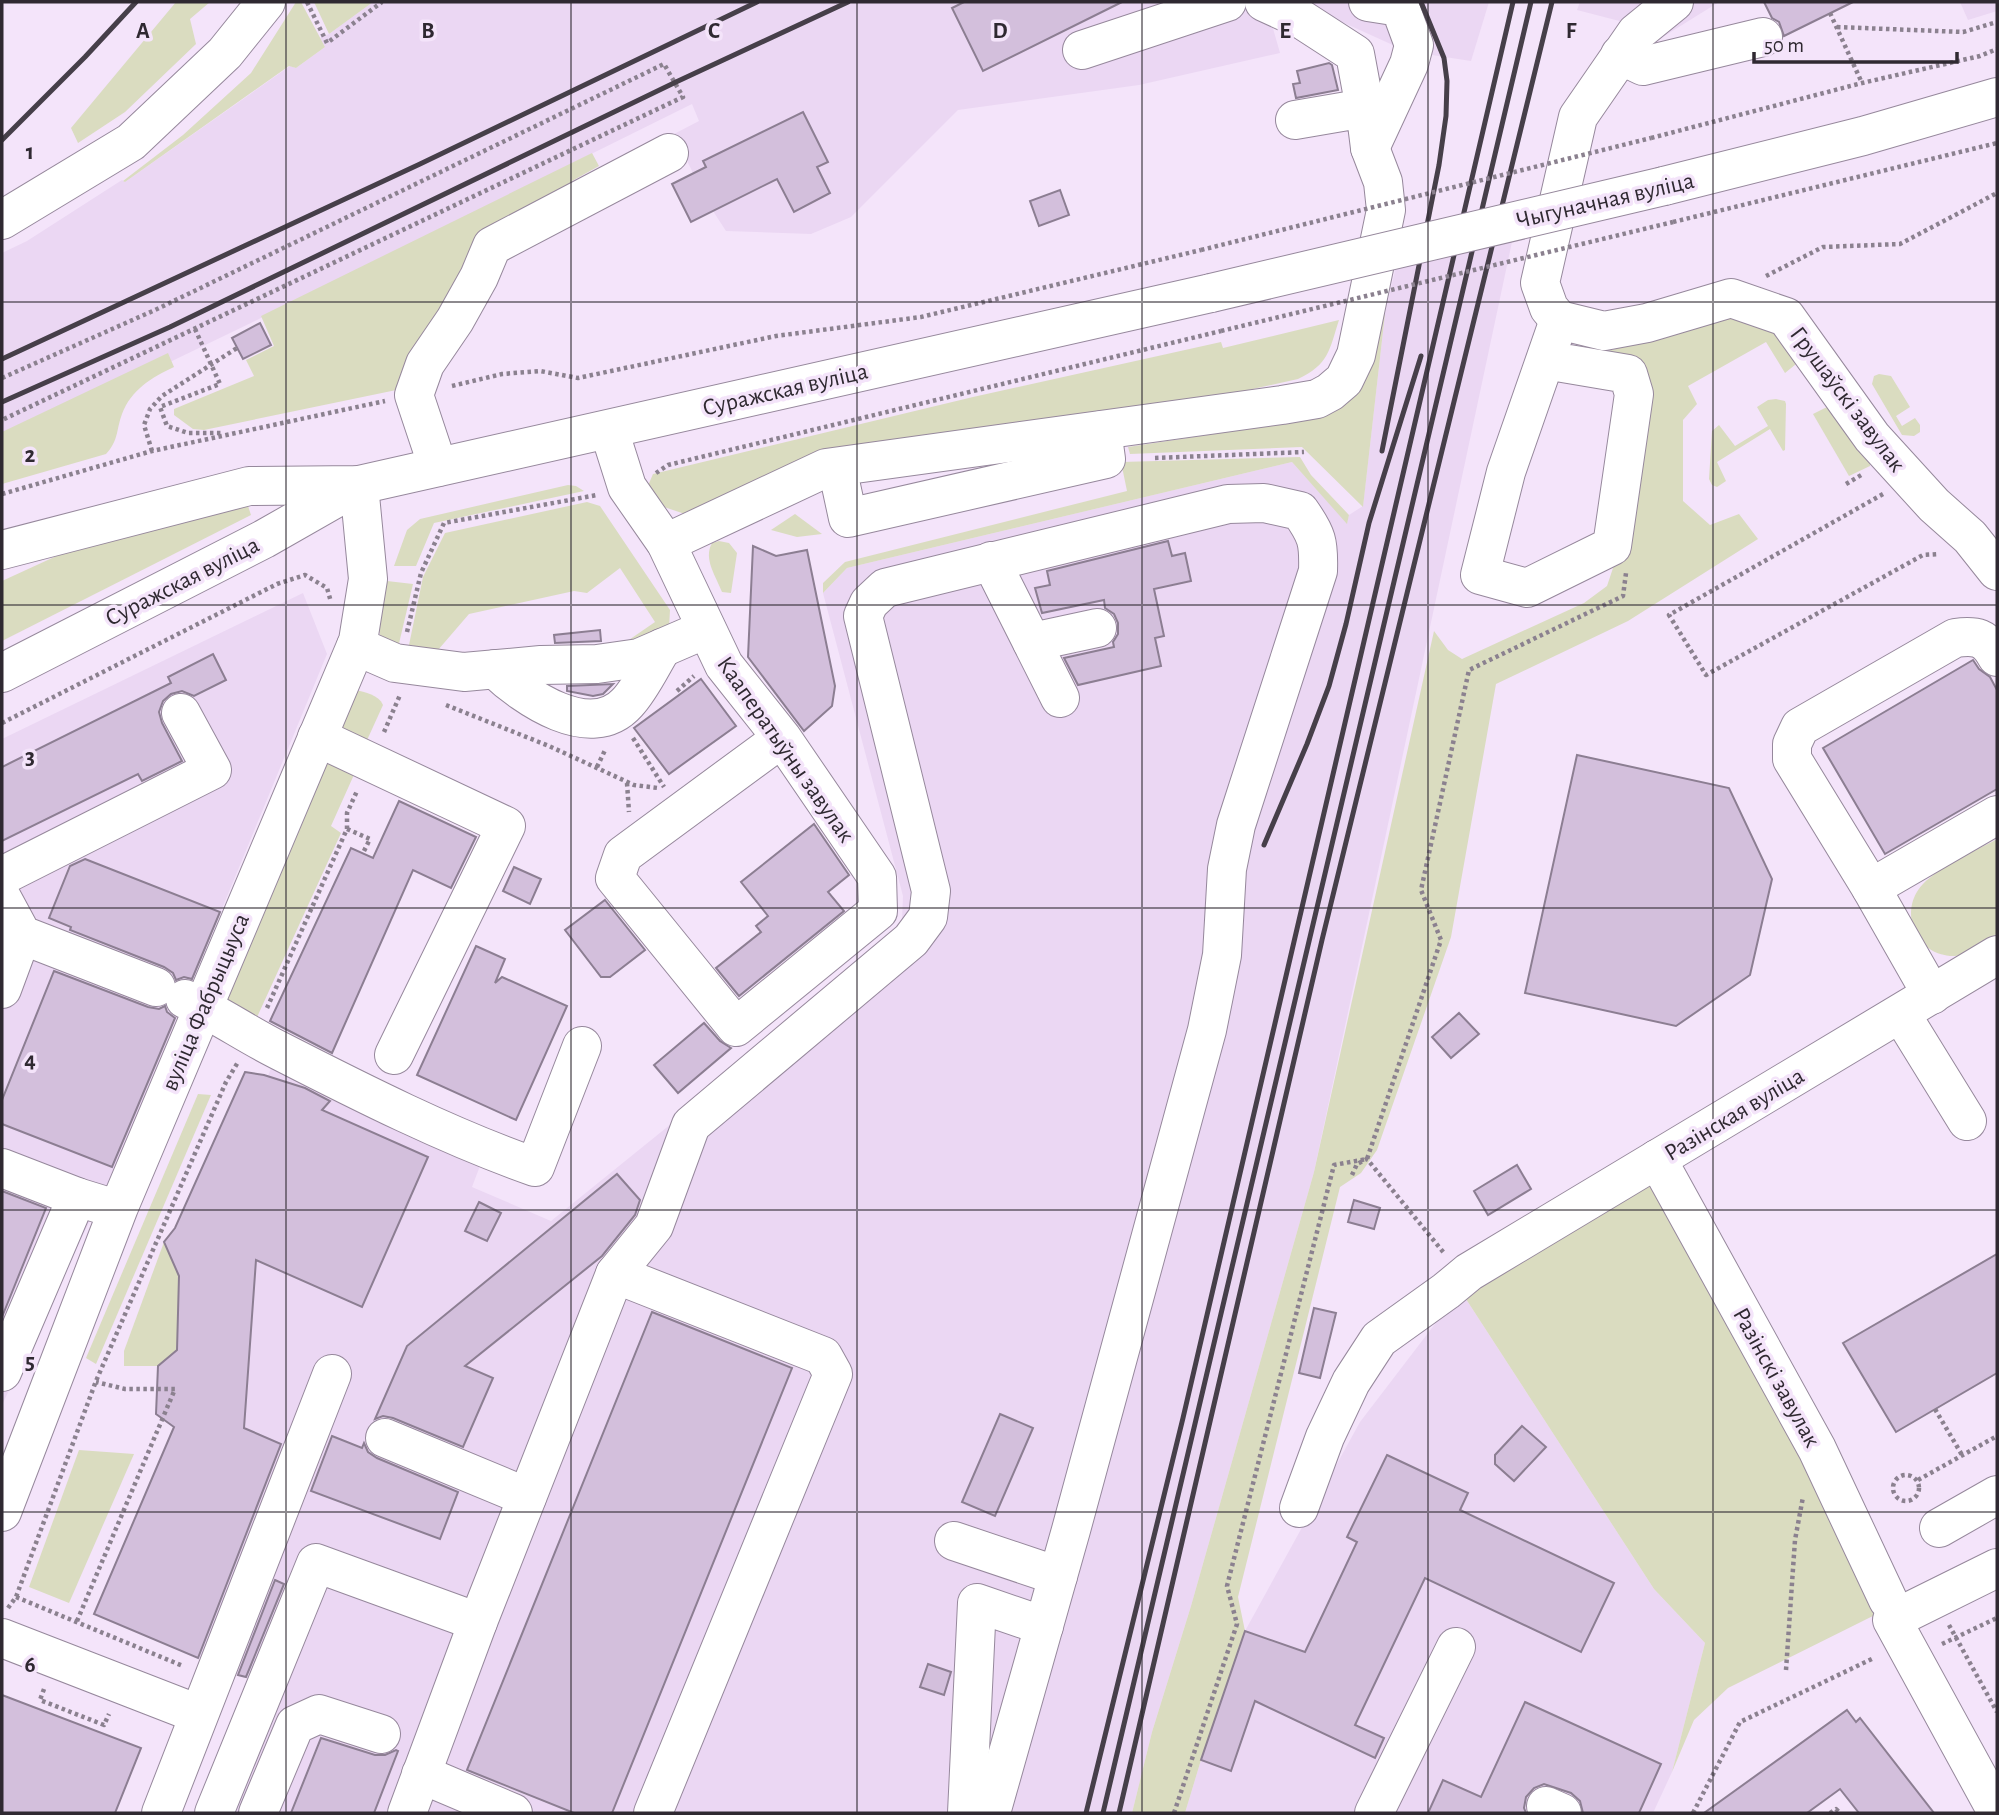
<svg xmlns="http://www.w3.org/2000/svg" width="1999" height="1815" font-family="'Alegreya Sans',sans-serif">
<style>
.built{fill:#ebd7f3}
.green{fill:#dadcc0}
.building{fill:#d3bfdc;stroke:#8c7e92;stroke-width:2}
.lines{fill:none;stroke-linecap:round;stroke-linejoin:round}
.minor-casing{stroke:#96889c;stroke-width:40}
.major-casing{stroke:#96889c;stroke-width:40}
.path{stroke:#8b818f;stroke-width:4.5;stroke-dasharray:3.5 3.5;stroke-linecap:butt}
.minor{stroke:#fff;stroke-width:38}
.major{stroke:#fff;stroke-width:38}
.rail{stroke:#463f49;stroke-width:5}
.major-bridge-casing{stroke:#96889c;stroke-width:40;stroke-linecap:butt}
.path-bridge{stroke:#8b818f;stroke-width:4.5;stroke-dasharray:3.5 3.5;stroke-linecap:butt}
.major-bridge{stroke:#fff;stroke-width:38}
.grid{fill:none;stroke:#2f2931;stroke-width:2;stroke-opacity:0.55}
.labels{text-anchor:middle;stroke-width:7;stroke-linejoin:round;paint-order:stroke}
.street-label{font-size:24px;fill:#2f2931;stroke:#f4e4fa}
.grid-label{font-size:23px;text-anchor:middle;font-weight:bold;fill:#2f2931;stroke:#f4e4fa;stroke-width:7;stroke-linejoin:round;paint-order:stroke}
</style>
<rect width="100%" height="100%" fill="#f4e4fa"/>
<g class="built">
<path d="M373 2H1284L1270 18 1280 53 1139 85 958 110 851 217 811 234 726 231 713 211 691 222 672 184 693 173 674 134 699 121 692 104 259 319 2 443V253L27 241 122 180 125 182 290 66 296 68 325 47 320 38 329 34Z"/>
<path d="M1298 2H1489L1471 61 1406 51Z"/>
<path d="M1580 2H1719L1645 48 1631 24 1577 10Z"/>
<path d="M1960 2H1997V11L1968 20Z"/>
<path d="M1519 209 1314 1172 1191 1606 1152 1732 1132 1813H203L254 1681 94 1614 174 1427 179 1276 164 1242 175 1228 245 1072 268 1076 284 1033 332 1055 330 1060 486 1150 472 1187 551 1221 666 1128 896 935 902 921 903 896 823 593 847 568 1292 462 1347 523 1349 515 1363 506 1385 314 1403 236Z"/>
<path d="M303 593 327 654 115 1168 2 1405V739Z"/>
<path d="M1464 1296 1654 1589 1705 1643 1672 1772 1653 1813H1185L1201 1760 1245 1631 1360 1422 1438 1320 1456 1306Z"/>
</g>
<g class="green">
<path d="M176 2H210L190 19 196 44 125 112 78 143 71 128Z"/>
<path d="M296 2H301L325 47 296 68 289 66 125 182 123 181 183 135 251 73Z"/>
<path d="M314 2H373L329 34Z"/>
<path d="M592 153 599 166 572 181 577 189 481 237 406 388 204 430 193 429 174 415V409L254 376 246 360 274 346 261 316Z"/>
<path d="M1385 314 1363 507 1302 447 1130 454 1128 447 1299 421 1369 321Z"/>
<path d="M1739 315 1767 317 1806 356 1785 373 1766 342 1688 386 1697 404 1683 420V501L1710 525 1739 514 1758 539 1628 621 1496 684 1451 937 1377 1150 1361 1173 1340 1187 1238 1597 1245 1631 1201 1760 1185 1813H1132L1152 1732 1191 1606 1314 1172 1434 631 1448 650 1462 659 1584 603 1607 586 1620 547 1635 395 1593 355Z"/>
<path d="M1339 320C1329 351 1329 364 1298 379L685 514 664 507 647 488 653 474 973 397 1221 342 1223 348Z"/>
<path d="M168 353 174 367C152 377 131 390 122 414 116 430 119 440 106 454L2 484V432Z"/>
<path d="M1879 374 1891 376 1910 407 1896 416 1902 426 1915 418 1920 425V432L1914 436 1902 435 1872 384 1874 376Z"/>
<path d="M1776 399 1785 401 1786 404 1785 450 1783 451 1770 429 1717 462 1726 481 1717 487 1712 485 1709 479 1712 431 1719 425 1735 446 1768 426 1757 407 1768 400Z"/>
<path d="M1833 404 1870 456V466L1849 476 1813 414Z"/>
<path d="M1300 457 1311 475 1349 515 1347 524 1292 462 847 568 823 593V583L845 562 1127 491 1121 462Z"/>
<path d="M568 485 576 486 584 491 434 523 416 566H394L407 530 420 519Z"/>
<path d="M587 502 600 506 670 610 669 628 623 644 655 622 620 568 587 593 574 591 469 614 438 650 409 645 423 577 445 533Z"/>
<path d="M247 503 251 515 2 641V581L63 553Z"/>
<path d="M795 514 822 534 797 537 771 530Z"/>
<path d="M719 541 729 543 737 553 731 593 722 592C716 576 703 559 712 543Z"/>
<path d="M387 581 413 584 397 652 381 638 378 627Z"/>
<path d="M355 690C365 692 379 695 383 705L363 749 345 733 342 727Z"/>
<path d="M323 762 357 768 331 826 341 833 253 1026 222 994Z"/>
<path d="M1997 839V934C1987 939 1965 956 1955 956 1916 957 1897 911 1923 884 1939 867 1977 850 1997 839Z"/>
<path d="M198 1094 211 1095 96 1364 86 1358Z"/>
<path d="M1654 1176 1895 1605 1728 1688 1694 1720 1672 1772 1705 1643 1654 1589 1464 1296Z"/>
<path d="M164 1242 179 1276 177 1350 158 1366H124V1351Z"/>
<path d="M79 1450 134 1454 69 1603 29 1587Z"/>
</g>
<g class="building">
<path d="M964 2H1122L983 71 952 8Z"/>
<path d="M1764 2H1853L1784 36 1779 22 1772 18Z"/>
<path d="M1329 63 1332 65 1338 90 1296 98 1293 84 1300 83 1297 71Z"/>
<path d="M803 112 828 162 817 167 830 193 794 212 777 179 691 222 672 184 706 167 703 161Z"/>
<path d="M1060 190 1069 215 1039 226 1030 201Z"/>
<path d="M260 323 271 345 243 359 232 338Z"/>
<path d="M1168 541 1172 556 1185 553 1191 581 1154 589 1164 636 1155 638 1161 666 1078 685 1064 658 1114 647 1113 642 1118 634V623L1114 614 1105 608 1104 600 1042 613 1035 588 1050 585 1047 571Z"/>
<path d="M753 546 776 556 807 550 835 686 832 706 804 731 748 657Z"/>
<path d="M600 630 601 641 555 643 554 635Z"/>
<path d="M213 654 226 680 194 696 182 691 171 694 163 701 159 712 162 723 182 761 142 781 138 774 2 841V767L171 683 168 677Z"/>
<path d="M1973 660 1979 669 1990 677 1997 690V789L1885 854 1823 748Z"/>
<path d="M701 679 736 726 669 774 634 728Z"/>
<path d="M613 684 603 694 593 696 567 691V686Z"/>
<path d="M1577 755 1729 788 1772 879 1750 975 1676 1026 1525 993Z"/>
<path d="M399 801 476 837 451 888 413 870 332 1053 270 1021 351 848 373 858Z"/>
<path d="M814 824 849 875 828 892 844 911 739 996 716 968 761 932 756 926 768 916 741 882Z"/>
<path d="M85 859 220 912 192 979 184 977 176 980 173 973 164 967 70 930 71 927 49 918 70 866Z"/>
<path d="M514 867 541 879 530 904 503 891Z"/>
<path d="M605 900 645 950 610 977H601L565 930Z"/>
<path d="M476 946 505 959 495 983 502 977 567 1006 516 1120 417 1075Z"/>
<path d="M54 971 148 1007 159 1009 165 1006 167 1012 175 1018 112 1167 2 1124V1100Z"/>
<path d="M1459 1013 1479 1034 1451 1058 1432 1037Z"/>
<path d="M704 1023 720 1041 731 1048 678 1093 654 1065Z"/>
<path d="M245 1072 264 1075 305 1088 330 1101 322 1110 428 1157 362 1307 256 1260 244 1428 281 1444 198 1658 94 1614 174 1427 156 1414 158 1366 177 1350 179 1276 164 1242 175 1228Z"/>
<path d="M1517 1165 1531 1189 1488 1215 1474 1191Z"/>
<path d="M617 1174 640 1200 635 1215 602 1256 465 1366 493 1378 463 1447 393 1418 383 1416 375 1419 407 1346Z"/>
<path d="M2 1191 46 1208 2 1317Z"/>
<path d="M1354 1200 1380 1208 1374 1229 1348 1222Z"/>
<path d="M479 1202 501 1213 487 1241 465 1231Z"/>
<path d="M1997 1254V1373L1896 1432 1843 1343Z"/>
<path d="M1314 1308 1336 1313 1320 1378 1299 1373Z"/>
<path d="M652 1312 792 1368 612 1813H574L467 1770Z"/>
<path d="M1000 1414 1033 1428 995 1516 962 1502Z"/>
<path d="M1522 1426 1546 1447 1514 1481 1495 1464V1455Z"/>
<path d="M332 1436 362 1448 364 1443 368 1452 377 1458 458 1492 440 1539 311 1491Z"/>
<path d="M1387 1455 1468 1493 1460 1510 1614 1583 1581 1652 1425 1578 1355 1725 1384 1738 1375 1758 1255 1701 1231 1771 1201 1760 1245 1631 1305 1652 1357 1542 1347 1537Z"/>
<path d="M275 1580 284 1584 246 1677 238 1675Z"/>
<path d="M928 1664 951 1672 944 1695 920 1687Z"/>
<path d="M2 1695 141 1748 115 1813H2Z"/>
<path d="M1525 1702 1661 1764 1639 1813H1583L1580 1801 1571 1793 1544 1784 1534 1788 1526 1797 1524 1808 1526 1813H1428L1443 1780 1481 1797Z"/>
<path d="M1847 1710 1856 1722 1860 1718 1934 1813H1859L1840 1789 1807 1813H1704Z"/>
<path d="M321 1738 375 1755H385L396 1750 398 1751 374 1813H291Z"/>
</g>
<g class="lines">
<g class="minor-casing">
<g id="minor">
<path d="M1264 2 1301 19 1355 54 1365 108"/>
<path d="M1368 2 1400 7 1414 45 1409 64 1370 148"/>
<path d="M1674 2 1636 33 1578 117 1540 283 1549 308 1559 320 1604 331 1647 323 1731 298 1786 317 1872 437 1934 505 1970 537 1997 571"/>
<path d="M1082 50 1227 2"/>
<path d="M1620 55 1643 66 1763 37"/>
<path d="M2 220 131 142 225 53 266 2"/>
<path d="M1545 360 1628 374 1634 394 1612 546 1527 588 1480 575 1506 472 1559 320"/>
<path d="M609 430 627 487 666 543 724 665 782 738 877 877 878 911 736 1027 615 878 623 855 782 738"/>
<path d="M438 467 414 395 425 364 455 320 479 277 492 246 669 153"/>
<path d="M837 467 848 518 1106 459 1102 430"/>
<path d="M666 543 826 468 1282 405 1317 399 1330 392 1344 380 1356 355 1386 210 1383 182 1370 148 1365 108 1295 120"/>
<path d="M991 561 1060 698"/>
<path d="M1032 642 1097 628"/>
<path d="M356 646 395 663 464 672 541 665 597 664 639 658 706 629"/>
<path d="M495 669C524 697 591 743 627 703 641 688 651 666 662 648"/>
<path d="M317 737 506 826 394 1055"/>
<path d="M2 876 212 770 181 713"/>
<path d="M1871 888 1997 815"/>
<path d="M2 898 22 935 156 987"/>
<path d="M2 989 22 935"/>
<path d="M1932 995 1871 888 1792 759V744L1800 727 1955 638C1976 635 1986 637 1997 657"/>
<path d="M185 999C218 1014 246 1034 278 1050 360 1092 449 1137 535 1167L582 1046"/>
<path d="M1901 1014 1967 1121"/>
<path d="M1657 1159 1817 1449 1888 1600"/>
<path d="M2 1168 77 1197 103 1205"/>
<path d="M615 1274 823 1356 833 1374 653 1813"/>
<path d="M2 1372 77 1197"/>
<path d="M385 1438 527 1497"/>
<path d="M1299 1508 1325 1437 1351 1382 1379 1339 1446 1291 1469 1272 1997 955"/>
<path d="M2 1512 119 1207 358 641 368 579 359 485"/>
<path d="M1939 1528 1997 1495"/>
<path d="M954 1541 1058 1576"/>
<path d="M1997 1568 1892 1620 1997 1812"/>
<path d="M2 1638 198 1714"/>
<path d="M421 1774 513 1813"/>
<path d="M1546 1806 1562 1813"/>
<path d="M161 1813 332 1374"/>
<path d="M214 1813 316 1563 478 1622"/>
<path d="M258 1813 295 1725 319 1714 381 1734"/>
<path d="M407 1813 478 1622 615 1274 654 1226 691 1125 911 940 928 917 931 891 863 616 869 603 885 588 1228 504 1264 503 1300 511C1317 535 1319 542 1318 571L1236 825 1227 869 1222 955 1207 1030 1071 1530 991 1813"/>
<path d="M967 1813 977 1603 1044 1626"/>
<path d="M1374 1813 1456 1647"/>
</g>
</g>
<g class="major-casing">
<g id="major">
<path d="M1664 186 1863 136 1997 97"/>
<path d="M2 550 249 486 359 485 1211 293"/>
<path d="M2 673 264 539 357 486"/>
</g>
</g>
<g class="path">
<path d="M307 2 327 43 382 2"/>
<path d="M1830 13 1862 83"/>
<path d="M1837 27 1963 32 1997 22"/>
<path d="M1651 138 1862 83 1980 56 1997 49"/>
<path d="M1673 222 1997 143"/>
<path d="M1766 276 1823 247 1900 244 1997 193"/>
<path d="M195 329 220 384 160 407 167 426 188 433H222"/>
<path d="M2 378 155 310 664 64 683 97 2 420"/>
<path d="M452 386 502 374 540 371 578 378 776 336 921 317 1201 250"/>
<path d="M152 451 144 425 150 409 162 396 237 348"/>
<path d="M1155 458 1304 452"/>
<path d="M656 473 668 465 1221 331"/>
<path d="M1846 484 1863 474"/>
<path d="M2 494 152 451 385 401"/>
<path d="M1883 494 1669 615 1706 675 1923 555 1939 554"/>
<path d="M407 632 421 573 444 523 597 495"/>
<path d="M677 691 694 676"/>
<path d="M446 705 549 746 634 785 658 788"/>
<path d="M2 723 277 584 305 575 327 588 331 602"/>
<path d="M384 732 400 695"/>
<path d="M633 738 664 787"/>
<path d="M597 767 606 748"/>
<path d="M627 783 629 812"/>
<path d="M347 829 370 839 363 853"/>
<path d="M267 1008 347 829V813L357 791"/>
<path d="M1352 1175 1357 1164 1367 1159 1444 1253"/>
<path d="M1935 1409 1962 1455"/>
<circle cx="1906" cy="1488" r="13"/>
<path d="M1918 1480 1997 1436"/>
<path d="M16 1597 183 1666"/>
<path d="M8 1608 16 1597 96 1381 226 1082 238 1062"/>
<path d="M77 1621 175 1389H125L96 1382"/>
<path d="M1949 1625 1997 1712"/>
<path d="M1942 1644 1997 1618"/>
<path d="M1786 1670 1795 1540 1803 1497"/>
<path d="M44 1689 40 1700 104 1725 109 1714"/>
<path d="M1174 1813 1237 1624 1227 1586 1334 1165 1367 1159 1441 940 1421 890 1469 670 1623 596 1626 573"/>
<path d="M1693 1813 1740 1722 1874 1658"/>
<path d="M1830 1813 1836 1809 1840 1813"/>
</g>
<use href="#minor" class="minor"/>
<use href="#major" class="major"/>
<g class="rail">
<path d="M2 140 85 57 136 2"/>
<path d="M2 359 420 164 757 2"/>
<path d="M2 402 170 327 676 82 848 2"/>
<path d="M1382 451 1439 165 1446 116 1447 81 1444 58 1421 2"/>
<path d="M1264 845 1307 744 1329 686 1346 624 1369 523 1421 356"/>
<path d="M1086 1813 1183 1418 1513 2"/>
<path d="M1103 1813 1531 2"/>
<path d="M1119 1813 1322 940 1552 2"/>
</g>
<g class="major-bridge-casing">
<path id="major-bridge" d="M1211 293 1664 186"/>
</g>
<g class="path-bridge">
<path d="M1201 250 1651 138"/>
<path d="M1221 331 1673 222"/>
</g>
<use href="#major-bridge" class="major-bridge"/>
</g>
<path class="grid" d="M286 2V1813M571 2V1813M857 2V1813M1142 2V1813M1428 2V1813M1713 2V1813M2 302H1997M2 605H1997M2 908H1997M2 1210H1997M2 1512H1997"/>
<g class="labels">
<g class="street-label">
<text transform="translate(1605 200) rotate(-13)" y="8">Чыгуначная вуліца</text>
<text transform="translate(785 389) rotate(-13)" y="8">Суражская вуліца</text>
<text transform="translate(1848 399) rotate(53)" y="8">Грушаўскі завулак</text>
<text transform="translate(182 581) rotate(-27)" y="8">Суражская вуліца</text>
<text transform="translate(786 749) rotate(55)" y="8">Кааператыўны завулак</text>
<text transform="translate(205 1002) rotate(-67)" y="8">вуліца Фабрыцыуса</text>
<text transform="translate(1734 1114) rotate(-31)" y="8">Разінская вуліца</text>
<text transform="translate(1777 1377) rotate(61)" y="8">Разінскі завулак</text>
</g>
</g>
<g class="grid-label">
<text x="143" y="38">A</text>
<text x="428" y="38">B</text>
<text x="714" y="38">C</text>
<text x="1000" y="38">D</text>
<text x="1285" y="38">E</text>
<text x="1571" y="38">F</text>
<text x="30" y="159">1</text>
<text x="30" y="462">2</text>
<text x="30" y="764">3</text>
<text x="30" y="1067">4</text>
<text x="30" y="1369">5</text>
<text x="30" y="1672">6</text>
</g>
<rect width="1999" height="1815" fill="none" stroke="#2f2931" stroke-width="7"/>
<path d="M1754 52v10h203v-10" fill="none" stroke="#2f2931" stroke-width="3.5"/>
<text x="1764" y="52" font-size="21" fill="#2f2931" stroke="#f4e4fa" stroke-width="5" paint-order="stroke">50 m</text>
</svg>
